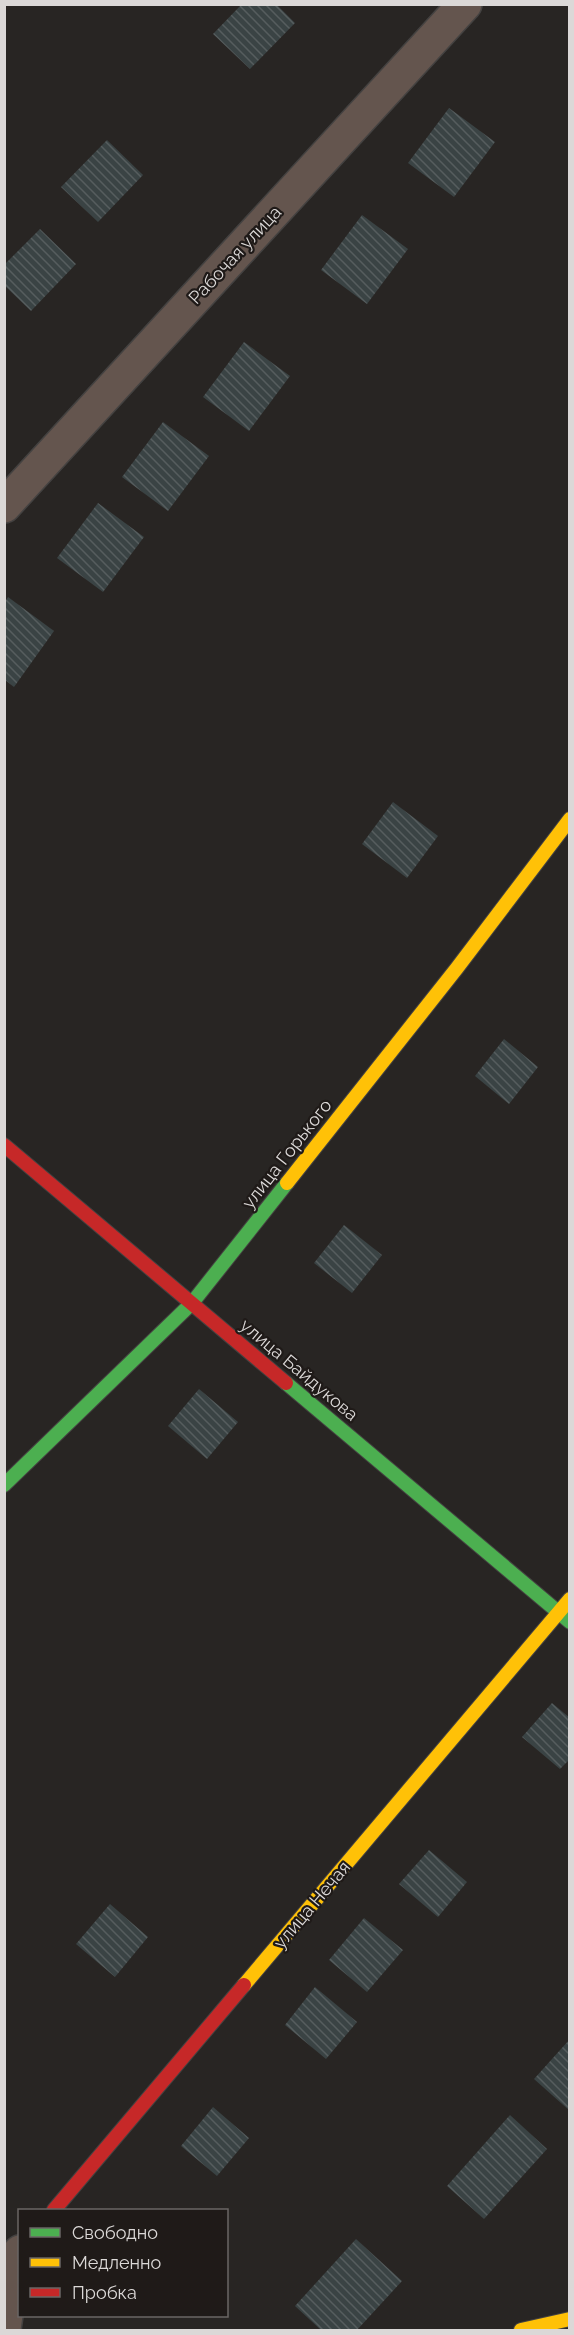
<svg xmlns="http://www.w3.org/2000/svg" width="574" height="2335" font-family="Raleway,sans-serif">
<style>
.building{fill:url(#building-back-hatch)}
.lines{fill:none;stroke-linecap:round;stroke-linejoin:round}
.street-casing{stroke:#444241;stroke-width:36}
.fast-casing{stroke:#444241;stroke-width:16}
.slow-casing{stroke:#444241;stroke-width:16}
.jam-casing{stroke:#444241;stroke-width:16}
.street{stroke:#64554e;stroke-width:33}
.fast{stroke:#4caf50;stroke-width:14}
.slow{stroke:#ffc107;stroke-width:14}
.jam{stroke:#c62828;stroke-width:14}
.labels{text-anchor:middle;stroke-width:4.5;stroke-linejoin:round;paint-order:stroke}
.street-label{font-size:18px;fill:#dbd8d7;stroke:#1f1a18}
</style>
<defs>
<pattern id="building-back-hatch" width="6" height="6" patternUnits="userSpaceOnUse" patternTransform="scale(1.5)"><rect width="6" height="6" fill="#3a4344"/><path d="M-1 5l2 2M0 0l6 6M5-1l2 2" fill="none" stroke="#565d5e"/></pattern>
</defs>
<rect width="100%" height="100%" fill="#282523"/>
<g class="building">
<path d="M242 4H276L295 23 250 69 213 34Z"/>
<path d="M449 108 495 142 454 197 408 163Z"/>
<path d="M107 140 143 175 98 222 61 187Z"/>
<path d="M362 215 408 249 367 304 321 270Z"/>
<path d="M40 229 76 264 31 311 4 285V265Z"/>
<path d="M244 342 290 376 249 431 203 397Z"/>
<path d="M163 422 209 456 168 511 122 477Z"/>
<path d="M98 503 144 537 103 592 57 558Z"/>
<path d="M8 597 54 631 14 687 5 680V602Z"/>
<path d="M393 802 438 836 407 878 362 844Z"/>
<path d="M504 1039 538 1067 509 1104 475 1076Z"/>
<path d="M344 1225 382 1255 352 1293 314 1263Z"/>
<path d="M199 1389 238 1422 207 1459 168 1426Z"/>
<path d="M552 1703 570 1718V1759L560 1769 522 1737Z"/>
<path d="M429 1850 467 1882 438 1917 399 1884Z"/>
<path d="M110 1904 148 1937 115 1977 76 1944Z"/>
<path d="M364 1918 403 1950 367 1992 329 1960Z"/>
<path d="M315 1987 357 2022 326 2059 285 2025Z"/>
<path d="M570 2039V2111L534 2079Z"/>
<path d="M213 2107 249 2138 217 2176 181 2146Z"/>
<path d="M510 2115 547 2149 484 2219 447 2186Z"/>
<path d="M356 2239 402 2281 357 2330H321L295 2306Z"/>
</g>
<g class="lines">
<g class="street-casing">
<g id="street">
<path d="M4 506 465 4"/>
<path d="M4 2329 14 2259 20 2252"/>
</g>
</g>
<g class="fast-casing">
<g id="fast">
<path d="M286 1383 570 1622"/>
<path d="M4 1485 192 1303 287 1183"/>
</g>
</g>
<g class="slow-casing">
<g id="slow">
<path d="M287 1183 457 968 570 819"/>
<path d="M244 1985 570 1599"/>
<path d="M521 2330 570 2319"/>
</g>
</g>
<g class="jam-casing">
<g id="jam">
<path d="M4 1145 286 1383"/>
<path d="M54 2210 244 1985"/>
</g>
</g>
<use href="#street" class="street"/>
<use href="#fast" class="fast"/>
<use href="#slow" class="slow"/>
<use href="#jam" class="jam"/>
</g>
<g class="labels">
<g class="street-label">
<text transform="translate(235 255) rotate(-47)" y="6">Рабочая улица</text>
<text transform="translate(287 1154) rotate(-52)" y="6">улица Горького</text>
<text transform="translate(299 1370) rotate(40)" y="6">улица Байдукова</text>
<text transform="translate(312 1905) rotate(-50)" y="6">улица Нечая</text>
</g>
</g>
<rect width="574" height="2335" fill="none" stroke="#dbd8d7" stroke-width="12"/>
<rect x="18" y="2209" width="210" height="108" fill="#1f1a18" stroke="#6a6664" stroke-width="1.5"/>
<rect x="30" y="2228" width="30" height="9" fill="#4caf50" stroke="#6a6664" stroke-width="1.5"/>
<text x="72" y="2239" font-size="18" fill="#dbd8d7">Свободно</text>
<rect x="30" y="2258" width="30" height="9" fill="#ffc107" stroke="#6a6664" stroke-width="1.5"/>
<text x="72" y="2269" font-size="18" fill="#dbd8d7">Медленно</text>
<rect x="30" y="2288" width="30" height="9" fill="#c62828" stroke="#6a6664" stroke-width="1.5"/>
<text x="72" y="2299" font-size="18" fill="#dbd8d7">Пробка</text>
</svg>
